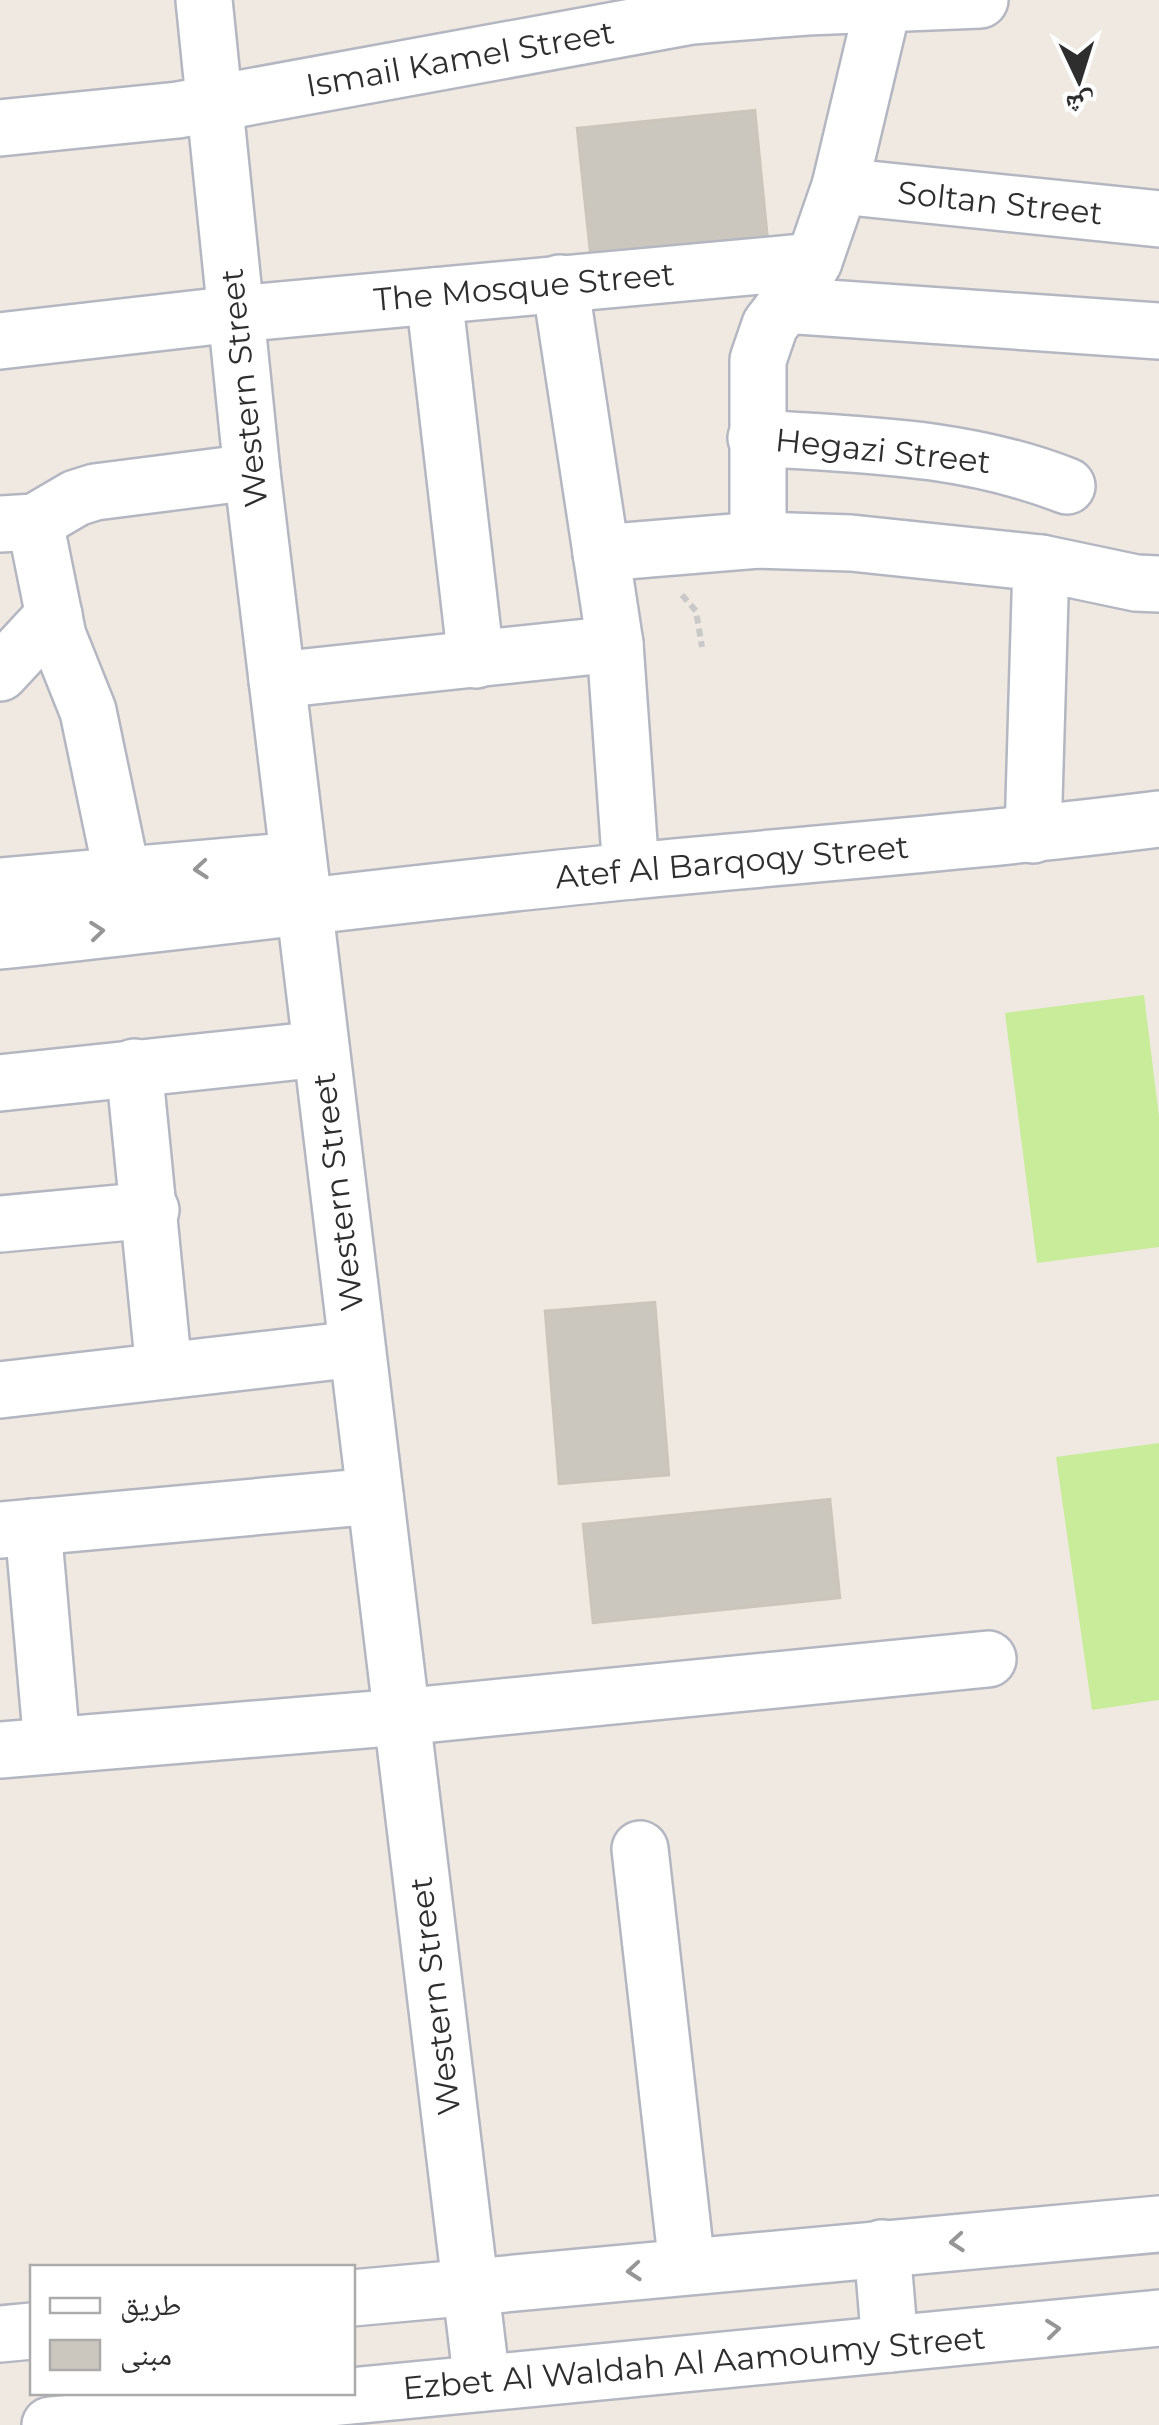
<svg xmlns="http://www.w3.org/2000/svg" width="1159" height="2425" font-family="Montserrat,'Noto Naskh Arabic',sans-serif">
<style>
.pitch{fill:#c9ec9a}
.building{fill:#cbc7bf;stroke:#cbc5ba;stroke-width:2.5}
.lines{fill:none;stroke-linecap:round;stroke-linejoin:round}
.minor-casing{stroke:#b4b7c1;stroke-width:60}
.path{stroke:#c9c9c9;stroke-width:6;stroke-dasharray:8 5;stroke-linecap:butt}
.minor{stroke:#fff;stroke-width:55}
.oneway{stroke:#969696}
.labels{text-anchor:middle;stroke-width:8;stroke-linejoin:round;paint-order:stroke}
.street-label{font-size:32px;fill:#2e2e2e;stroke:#fff}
</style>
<rect width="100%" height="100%" fill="#efe9e1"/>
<g class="pitch">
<path d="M1144 995 1159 1117V1247L1037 1263 1005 1013Z"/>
<path d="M1159 1443V1700L1092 1710 1056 1457Z"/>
</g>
<g class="building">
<path d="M755 110 769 252 592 270 577 128Z"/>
<path d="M655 1302 669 1475 559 1484 545 1311Z"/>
<path d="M830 1499 840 1598 593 1623 583 1524Z"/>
</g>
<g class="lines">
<g class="minor-casing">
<g id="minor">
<path d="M204 0 252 472 482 2383"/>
<path d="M0 128 178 110 692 16 807 7 980 0"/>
<path d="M840 186 1159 219"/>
<path d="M560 283 615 644 631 871"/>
<path d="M434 296 476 660"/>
<path d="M784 305 1159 331"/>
<path d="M0 341 235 314 814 261"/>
<path d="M756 438C864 445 965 446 1067 486"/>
<path d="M35 522 58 636 88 711 122 874"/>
<path d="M0 524 35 522 76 498 95 492 252 472"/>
<path d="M758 540V360L770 325 797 290 814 261 840 186 883 5"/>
<path d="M601 553 758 540 851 543 1041 563 1136 583 1159 584"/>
<path d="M0 673 54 615"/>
<path d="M277 680 615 644"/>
<path d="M1033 835 1041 563"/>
<path d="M0 886 298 860"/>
<path d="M0 941C211 919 421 891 632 871 808 854 984 841 1159 819"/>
<path d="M134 1067 164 1370"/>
<path d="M0 1083 321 1049"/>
<path d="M0 1224 151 1210"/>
<path d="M0 1390 356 1349"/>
<path d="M33 1527 52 1745"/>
<path d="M0 1530 375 1496"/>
<path d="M0 1750 401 1717 988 1659"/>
<path d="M640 1849 687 2266"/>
<path d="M882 2248 890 2344"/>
<path d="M352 2298 1159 2224"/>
<path d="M0 2334 32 2331"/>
<path d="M50 2425 1159 2318"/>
</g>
</g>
<path class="path" d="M682 595 696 611 702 647"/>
<use href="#minor" class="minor"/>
</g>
<defs><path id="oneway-chevron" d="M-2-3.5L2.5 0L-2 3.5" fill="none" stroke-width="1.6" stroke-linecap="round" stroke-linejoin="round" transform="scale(2.5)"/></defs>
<g class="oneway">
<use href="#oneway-chevron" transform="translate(201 869) rotate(175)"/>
<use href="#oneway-chevron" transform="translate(97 931) rotate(-6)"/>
<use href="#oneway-chevron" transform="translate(957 2242) rotate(175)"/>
<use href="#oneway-chevron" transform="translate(634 2271) rotate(175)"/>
<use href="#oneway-chevron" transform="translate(1053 2329) rotate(-6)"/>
</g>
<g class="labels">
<g class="street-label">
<text transform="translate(460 59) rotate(-10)" y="11">Ismail Kamel Street</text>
<text transform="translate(1000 203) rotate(6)" y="11">Soltan Street</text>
<text transform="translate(524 287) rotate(-5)" y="11">The Mosque Street</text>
<text transform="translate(244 388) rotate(-96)" y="11">Western Street</text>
<text transform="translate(883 451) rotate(6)" y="11">Hegazi Street</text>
<text transform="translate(732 862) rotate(-5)" y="11">Atef Al Barqoqy Street</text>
<text transform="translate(338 1192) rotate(-97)" y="11">Western Street</text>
<text transform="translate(435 1996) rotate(-97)" y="11">Western Street</text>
<text transform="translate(694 2363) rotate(-5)" y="11">Ezbet Al Waldah Al Aamoumy Street</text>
</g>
</g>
<rect x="30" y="2265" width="325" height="130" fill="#ffffff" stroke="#ababab" stroke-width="2.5"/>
<rect x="50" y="2298" width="50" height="15" fill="#ffffff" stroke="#ababab" stroke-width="2.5"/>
<text x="120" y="2315" font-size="30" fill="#2e2e2e">طريق</text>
<rect x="50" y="2340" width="50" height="30" fill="#cbc7bf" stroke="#ababab" stroke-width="2.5"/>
<text x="120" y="2365" font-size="30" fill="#2e2e2e">مبنى</text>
<g transform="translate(1079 80) rotate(176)" stroke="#ffffff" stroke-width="8" paint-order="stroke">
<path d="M0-8L18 38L0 25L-18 38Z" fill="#2e2e2e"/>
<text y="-15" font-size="28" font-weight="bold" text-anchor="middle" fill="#2e2e2e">ش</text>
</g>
</svg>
